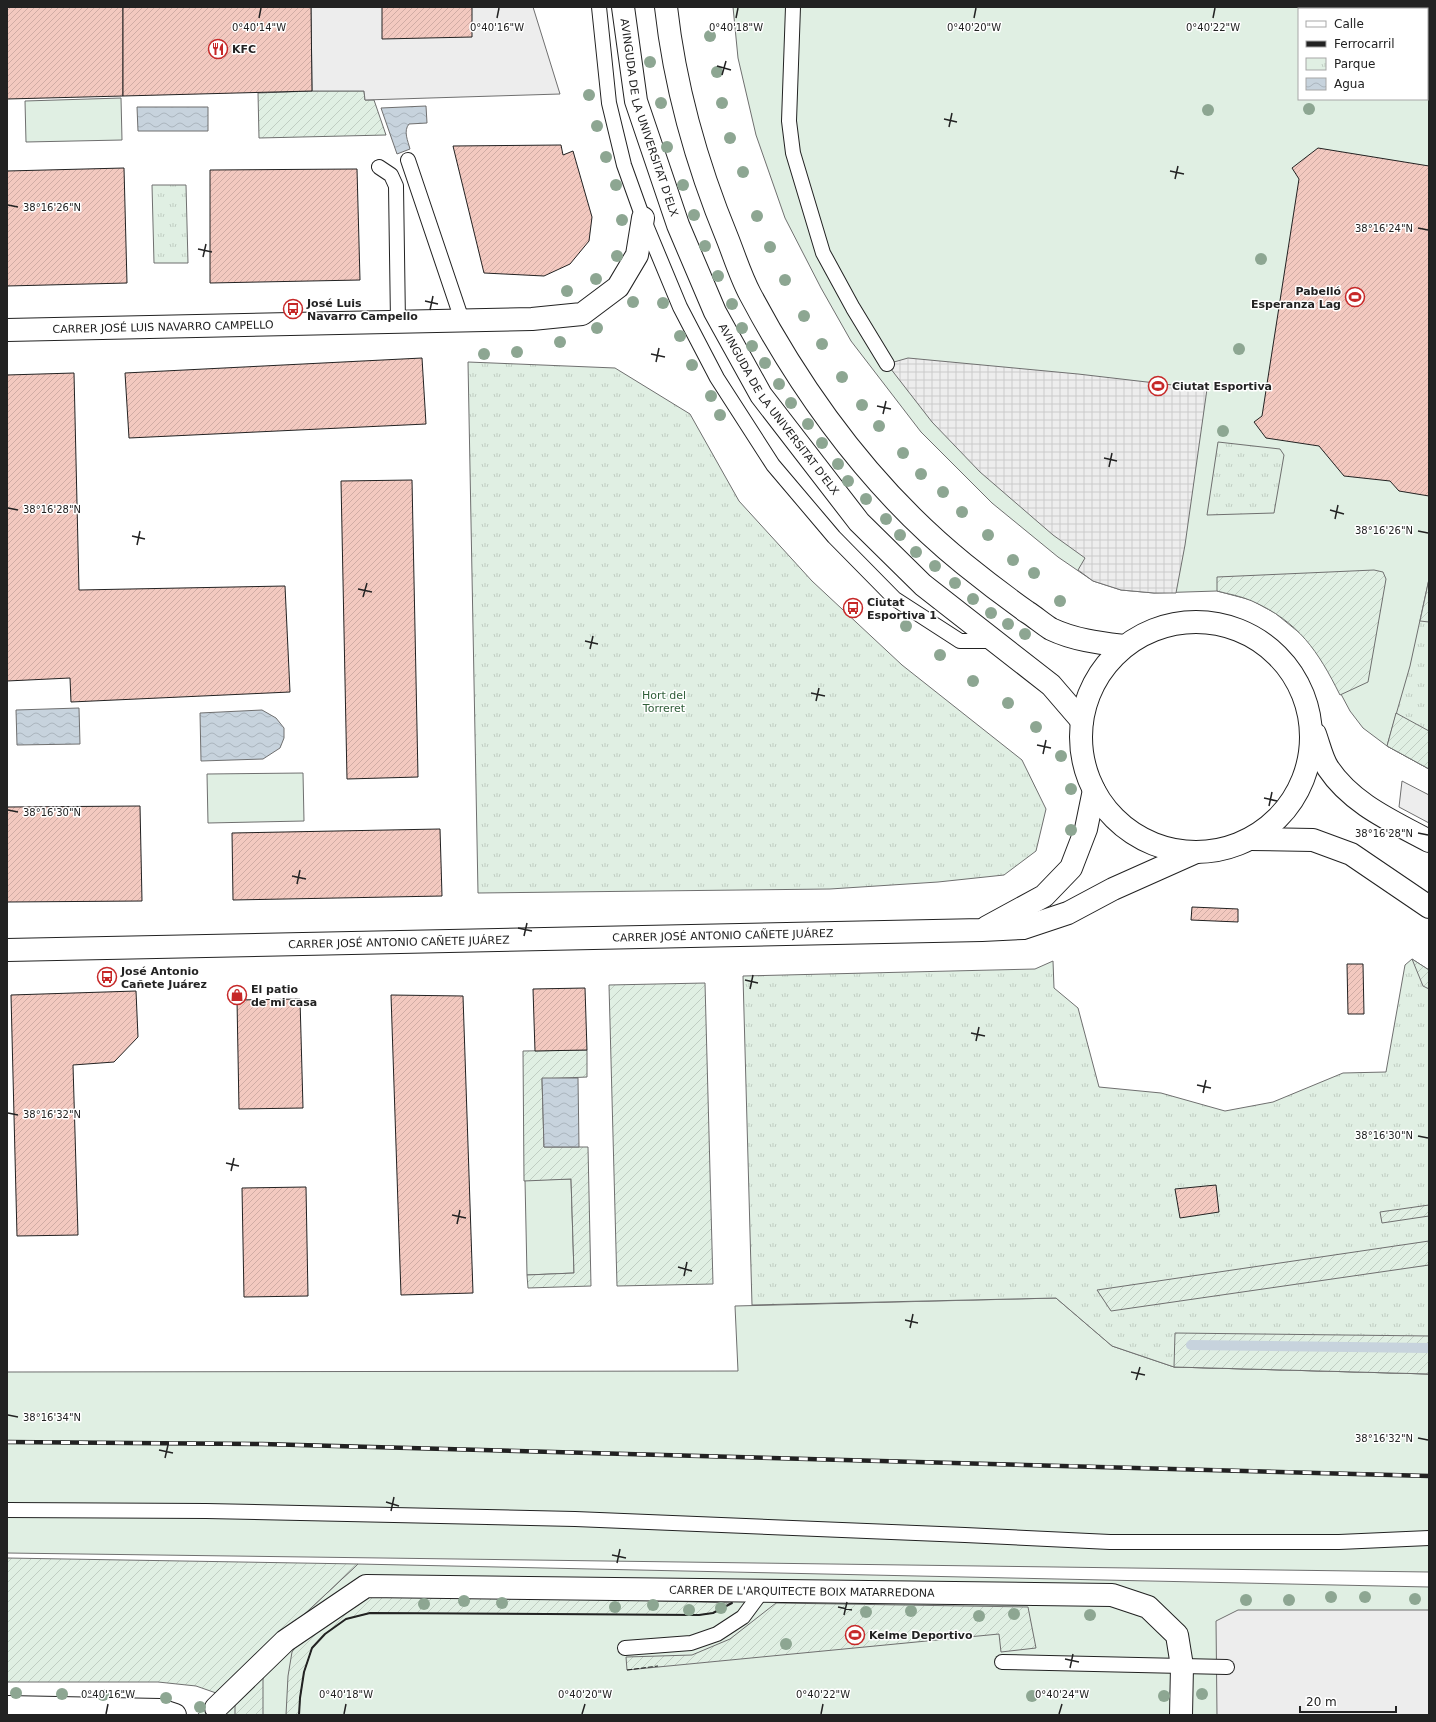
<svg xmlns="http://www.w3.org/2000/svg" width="1436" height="1722" font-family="'DejaVu Sans',sans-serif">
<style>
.grass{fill:#e0efe3;stroke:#6f6f6f;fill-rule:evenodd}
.park{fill:url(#park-tufts);stroke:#6f6f6f}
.garden{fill:url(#garden-furrows);stroke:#6f6f6f}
.parking{fill:#ededed;stroke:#6f6f6f}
.plaza{fill:url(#plaza-grid);stroke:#6f6f6f}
.water{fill:url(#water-waves);stroke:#6f6f6f}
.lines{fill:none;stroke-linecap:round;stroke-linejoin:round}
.stream{stroke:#c7d3dd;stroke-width:10}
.building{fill:url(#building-hatch);stroke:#222}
.lane-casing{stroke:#222;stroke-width:16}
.street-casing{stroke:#222;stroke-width:24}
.highway-casing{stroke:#222;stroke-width:24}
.lane{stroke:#fff;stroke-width:14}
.street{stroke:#fff;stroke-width:22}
.highway{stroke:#fff;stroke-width:22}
.rail-casing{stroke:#222;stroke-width:4.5}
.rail{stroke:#fff;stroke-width:3;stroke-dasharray:9;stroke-linecap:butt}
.fence{stroke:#222;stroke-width:1;stroke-dasharray:5 2;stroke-linecap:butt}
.wall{stroke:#222;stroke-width:2}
.tree{fill:#8da692}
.ticks{fill:none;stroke:#222;stroke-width:1.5}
.labels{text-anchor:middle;stroke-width:3;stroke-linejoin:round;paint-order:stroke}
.poi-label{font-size:11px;font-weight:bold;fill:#222;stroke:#fff;text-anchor:start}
.street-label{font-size:11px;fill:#222;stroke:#fff}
.park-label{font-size:11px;fill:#2f5e38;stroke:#fff}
.ticks-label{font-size:10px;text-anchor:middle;fill:#222;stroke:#fff;stroke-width:3;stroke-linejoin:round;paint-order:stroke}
</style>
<defs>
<pattern id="park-tufts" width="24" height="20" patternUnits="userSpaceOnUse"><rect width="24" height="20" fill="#e0efe3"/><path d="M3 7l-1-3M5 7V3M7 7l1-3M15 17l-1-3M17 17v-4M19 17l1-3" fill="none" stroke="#c0cdc2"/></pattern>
<pattern id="garden-furrows" width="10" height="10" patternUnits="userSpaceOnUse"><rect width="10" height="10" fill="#e0efe3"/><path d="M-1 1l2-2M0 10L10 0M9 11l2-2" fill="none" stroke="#c0cdc2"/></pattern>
<pattern id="plaza-grid" width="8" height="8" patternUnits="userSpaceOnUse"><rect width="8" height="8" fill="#ededed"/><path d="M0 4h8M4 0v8" fill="none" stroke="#cbcbcb"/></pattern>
<pattern id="water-waves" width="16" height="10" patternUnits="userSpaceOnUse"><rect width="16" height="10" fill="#c7d3dd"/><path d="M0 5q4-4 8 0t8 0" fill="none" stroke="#abb5bd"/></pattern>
<pattern id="building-hatch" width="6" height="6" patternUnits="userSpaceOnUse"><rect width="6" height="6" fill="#f3c9c0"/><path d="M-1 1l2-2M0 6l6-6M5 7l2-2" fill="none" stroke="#d0aca5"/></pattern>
</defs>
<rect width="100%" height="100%" fill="#fff"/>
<g class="grass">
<path d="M733 7H1429V769L1387 746 1363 728 1350 711 1326 666 1307 639 1275 613 1251 600 1217 591 1154 593 1121 590 1093 581 1058 557 992 503 921 432 851 341 821 288 785 218 756 135 738 58ZM1299 9H1427V99H1299Z"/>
<path d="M121 98 122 140 26 142 25 101Z"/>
<path d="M303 773 304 821 208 823 207 774Z"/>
<path d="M571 1179 574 1273 527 1275 525 1180Z"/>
<path d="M1056 1298 1112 1346 1174 1367 1429 1374V1572L7 1553V1372L738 1371 735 1306Z"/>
<path d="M358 1564 1429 1587V1715H197Z"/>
</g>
<g class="park">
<path d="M152 185H186L188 263H154Z"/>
<path d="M468 362 615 368 690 414 739 501 812 581 902 665 1022 760 1046 809 1036 851 1004 875 938 882 830 889 478 893Z"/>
<path d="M1218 442 1280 449 1284 455 1274 513 1207 515Z"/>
<path d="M1429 579V769L1387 746 1410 666Z"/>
<path d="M1412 959 1429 970V1374L1174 1367 1112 1346 1056 1298 752 1305 743 976 1035 969 1053 961 1054 988 1078 1008 1099 1087 1161 1093 1225 1111 1273 1102 1343 1073 1386 1072 1405 965Z"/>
</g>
<g class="garden">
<path d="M312 91H364L365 100H374L386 135 259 138 258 93Z"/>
<path d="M1374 570 1383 572 1386 579 1368 682 1340 695C1318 651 1299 622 1252 601 1241 596 1228 594 1217 591V577Z"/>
<path d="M1429 579V622L1420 621Z"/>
<path d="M1396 713 1429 731V769L1387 746Z"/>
<path d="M1412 959 1429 970V989L1423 986Z"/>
<path d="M705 983 713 1284 617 1286 609 985Z"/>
<path d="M587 1050V1077L542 1079 544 1147H588L591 1286 528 1288 527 1275 574 1273 571 1179 524 1181 523 1051Z"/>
<path d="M1429 1205V1216L1382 1223 1380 1212Z"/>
<path d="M1429 1241V1265L1111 1311 1097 1290Z"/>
<path d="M1175 1333 1429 1336V1374L1174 1367Z"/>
<path d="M7 1558 358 1564 219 1694 196 1686 158 1682H7Z"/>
<path d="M420 1594 732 1603 713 1613 699 1615 370 1613 346 1619 325 1634 312 1648 304 1672 300 1698 299 1715H286L288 1676 292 1652 304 1635 366 1595Z"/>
<path d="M776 1603 1028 1607 1036 1648 1001 1652 999 1634 627 1670 626 1657 692 1655 730 1639Z"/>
<path d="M263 1672V1715H235V1700Z"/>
</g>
<g class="parking">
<path d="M311 7H533L560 94 365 100 364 91H312Z"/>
<path d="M1402 781 1429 795V823L1399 807Z"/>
<path d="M1238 1610H1429V1715H1217L1216 1621Z"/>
</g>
<path class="plaza" d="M908 358 1078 374 1207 389 1185 545 1176 593H1154L1121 590 1093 581 1078 570 1085 558 1053 535 980 472 932 422 887 364Z"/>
<g class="water">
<path d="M426 106 427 123 409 124C403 131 408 141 410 149L397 154 381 108Z"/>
<path d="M137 107H208V131H138Z"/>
<path d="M79 708 80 744 17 745 16 710Z"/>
<path d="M262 710 276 718 284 728V738L280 748 263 759 201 761 200 713Z"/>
<path d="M542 1078H578L579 1147H544Z"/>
</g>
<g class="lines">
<path class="stream" d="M1191 1345 1429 1348"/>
</g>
<g class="building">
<path d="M7 7H123V96L7 99Z"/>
<path d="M123 7H311L312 91 123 96Z"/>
<path d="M382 7H472V37L382 39Z"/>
<path d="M561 145 563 155 573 151 592 217 589 241 570 264 544 276 484 273 453 146Z"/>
<path d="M1318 148 1429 166V496L1399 491 1390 481 1344 476 1319 446 1266 438 1254 422 1262 416 1299 179 1292 168Z"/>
<path d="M124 168 127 283 7 286V171Z"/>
<path d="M357 169 360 280 210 283V170Z"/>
<path d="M422 358 426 424 129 438 125 373Z"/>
<path d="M74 373 79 590 285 586 290 692 71 702 70 678 7 681V375Z"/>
<path d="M412 480 418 777 347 779 341 481Z"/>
<path d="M140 806 142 901 7 902V807Z"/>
<path d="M440 829 442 896 233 900 232 833Z"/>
<path d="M1192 907 1238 909V922L1191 920Z"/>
<path d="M1347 964H1363L1364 1014H1348Z"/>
<path d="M585 988 587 1050 535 1051 533 989Z"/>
<path d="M136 991 138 1037 114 1062 73 1065 78 1235 17 1236 11 995Z"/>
<path d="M391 995 463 996 473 1293 401 1295Z"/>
<path d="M300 999 303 1108 239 1109 237 1000Z"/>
<path d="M1216 1185 1219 1212 1180 1218 1175 1189Z"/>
<path d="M306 1187 308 1296 244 1297 242 1188Z"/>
</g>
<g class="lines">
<g class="lane-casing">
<g id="lane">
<path d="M599 7 609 103 624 165 643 218 680 307 717 378 773 465 834 537 895 599 960 641H995"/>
<path d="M793 7 789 121 793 153 823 253 853 308 887 364"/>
<path d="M408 160 462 320"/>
<path d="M379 167 391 175 396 186 398 322"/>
<path d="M7 1510 206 1511 575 1519 965 1535 1110 1542H1339L1429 1538"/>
<path d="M625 1648 691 1643 717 1634 743 1617 763 1590"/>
<path d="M1002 1662 1227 1667"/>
</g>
</g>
<g class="street-casing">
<g id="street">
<path id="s1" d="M7 330 532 319 582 314 618 287 637 255 643 218"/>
<path d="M987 927 1044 896 1071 868 1086 829 1094 790"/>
<path id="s2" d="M7 950 982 930 1023 928 1068 913 1113 889 1196 852"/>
<path d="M7 1707 160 1710 175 1715"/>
<path id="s3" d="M216 1708 285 1641 366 1586 1112 1595 1148 1607 1177 1635 1182 1666 1181 1715"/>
</g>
</g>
<g class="highway-casing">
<g id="highway">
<path id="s4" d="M623 7 636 101 678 225 715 312 761 395 859 522 923 585 1051 685 1082 721"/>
<path d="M666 7C675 88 697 165 728 240 735 258 741 277 750 294 804 396 874 491 964 564 985 581 1006 597 1027 612 1035 617 1043 624 1051 629 1074 640 1100 643 1124 646"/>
<circle cx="1196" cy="737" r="115"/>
<path d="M1315 734C1319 745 1322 759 1328 768 1352 804 1392 821 1429 841"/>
<path d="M1251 839 1313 840 1351 854 1429 907"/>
</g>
</g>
<use href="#lane" class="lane"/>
<use href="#street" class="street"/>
<use href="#highway" class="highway"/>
<g class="rail-casing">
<path id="rail" d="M7 1442 262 1444 1429 1476"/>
</g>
<use href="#rail" class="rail"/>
<path class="fence" d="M627 1670 658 1666"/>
<path class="wall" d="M299 1715 300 1698 304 1672 312 1648 325 1634 346 1619 370 1613 699 1615 713 1613 732 1603"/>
</g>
<g class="tree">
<circle cx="710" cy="36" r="6"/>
<circle cx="650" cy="62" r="6"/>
<circle cx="717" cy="72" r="6"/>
<circle cx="589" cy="95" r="6"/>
<circle cx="661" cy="103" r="6"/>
<circle cx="722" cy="103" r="6"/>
<circle cx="1309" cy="109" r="6"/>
<circle cx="1208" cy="110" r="6"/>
<circle cx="597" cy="126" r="6"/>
<circle cx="730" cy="138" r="6"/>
<circle cx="667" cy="147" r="6"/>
<circle cx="606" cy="157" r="6"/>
<circle cx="743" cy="172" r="6"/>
<circle cx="616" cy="185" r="6"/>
<circle cx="683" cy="185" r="6"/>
<circle cx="694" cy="215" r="6"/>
<circle cx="757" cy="216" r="6"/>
<circle cx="622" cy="220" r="6"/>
<circle cx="705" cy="246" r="6"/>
<circle cx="770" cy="247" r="6"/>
<circle cx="617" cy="256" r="6"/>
<circle cx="1261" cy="259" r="6"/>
<circle cx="718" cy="276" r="6"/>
<circle cx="596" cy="279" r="6"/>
<circle cx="785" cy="280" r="6"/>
<circle cx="567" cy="291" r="6"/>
<circle cx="633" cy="302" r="6"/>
<circle cx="663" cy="303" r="6"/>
<circle cx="732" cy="304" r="6"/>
<circle cx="804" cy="316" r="6"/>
<circle cx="597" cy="328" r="6"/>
<circle cx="742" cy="328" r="6"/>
<circle cx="680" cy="336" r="6"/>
<circle cx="560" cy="342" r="6"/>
<circle cx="822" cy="344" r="6"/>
<circle cx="752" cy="346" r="6"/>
<circle cx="1239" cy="349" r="6"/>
<circle cx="517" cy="352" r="6"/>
<circle cx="484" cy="354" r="6"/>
<circle cx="765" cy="363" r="6"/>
<circle cx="692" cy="365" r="6"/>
<circle cx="842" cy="377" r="6"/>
<circle cx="779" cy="384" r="6"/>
<circle cx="711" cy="396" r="6"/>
<circle cx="791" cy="403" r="6"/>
<circle cx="862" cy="405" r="6"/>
<circle cx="720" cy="415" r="6"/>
<circle cx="808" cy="424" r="6"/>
<circle cx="879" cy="426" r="6"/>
<circle cx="1223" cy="431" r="6"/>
<circle cx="822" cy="443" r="6"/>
<circle cx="903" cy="453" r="6"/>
<circle cx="838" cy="464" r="6"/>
<circle cx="921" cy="474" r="6"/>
<circle cx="848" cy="481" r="6"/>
<circle cx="943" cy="492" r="6"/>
<circle cx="866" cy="499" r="6"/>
<circle cx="962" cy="512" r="6"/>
<circle cx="886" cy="519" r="6"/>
<circle cx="900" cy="535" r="6"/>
<circle cx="988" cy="535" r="6"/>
<circle cx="916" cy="552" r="6"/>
<circle cx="1013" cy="560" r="6"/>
<circle cx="935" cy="566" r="6"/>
<circle cx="1034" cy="573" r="6"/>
<circle cx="955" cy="583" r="6"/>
<circle cx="973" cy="599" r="6"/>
<circle cx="1060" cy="601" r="6"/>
<circle cx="991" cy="613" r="6"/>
<circle cx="1008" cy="624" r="6"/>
<circle cx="906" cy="626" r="6"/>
<circle cx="1025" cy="634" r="6"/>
<circle cx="940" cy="655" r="6"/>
<circle cx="973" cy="681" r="6"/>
<circle cx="1008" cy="703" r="6"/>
<circle cx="1036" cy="727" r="6"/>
<circle cx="1061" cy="756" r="6"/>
<circle cx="1071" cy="789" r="6"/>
<circle cx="1071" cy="830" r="6"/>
<circle cx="1331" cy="1597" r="6"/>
<circle cx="1365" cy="1597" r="6"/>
<circle cx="1415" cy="1599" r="6"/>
<circle cx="1246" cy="1600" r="6"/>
<circle cx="1289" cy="1600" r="6"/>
<circle cx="464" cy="1601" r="6"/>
<circle cx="502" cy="1603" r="6"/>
<circle cx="424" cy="1604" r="6"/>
<circle cx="653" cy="1605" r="6"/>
<circle cx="615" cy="1607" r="6"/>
<circle cx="721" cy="1608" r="6"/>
<circle cx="689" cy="1610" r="6"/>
<circle cx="911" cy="1611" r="6"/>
<circle cx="866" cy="1612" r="6"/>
<circle cx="1014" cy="1614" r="6"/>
<circle cx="1090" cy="1615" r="6"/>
<circle cx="979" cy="1616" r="6"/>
<circle cx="786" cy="1644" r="6"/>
<circle cx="16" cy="1693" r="6"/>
<circle cx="62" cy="1694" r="6"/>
<circle cx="1202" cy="1694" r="6"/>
<circle cx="103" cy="1695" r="6"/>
<circle cx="1032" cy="1696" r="6"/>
<circle cx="1164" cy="1696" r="6"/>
<circle cx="166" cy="1698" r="6"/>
<circle cx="200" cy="1707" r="6"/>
</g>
<path class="ticks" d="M259 18 261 8M497 18 499 8M736 18 738 8M974 18 976 8M1213 18 1215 8M717 66 731 70M722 75 726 61M944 119 957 122M949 127 952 113M1170 171 1184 174M1175 179 1178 166M8 205 18 207M1418 228 1428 230M198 249 212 252M203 257 206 244M425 301 438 304M430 310 433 296M651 354 665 357M656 362 659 348M877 406 891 409M883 414 886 401M1104 458 1117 461M1109 467 1112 453M8 508 18 510M1330 510 1344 514M1335 519 1338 505M1418 531 1428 533M132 536 145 539M137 545 140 531M358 589 372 592M363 597 367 583M585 641 598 644M590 649 593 636M811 693 825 696M816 701 819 688M1037 745 1051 748M1043 754 1046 740M1264 798 1277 801M1269 806 1272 792M8 810 18 812M1418 833 1428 835M292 876 306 879M297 884 300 870M518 928 532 931M524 936 527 923M745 980 758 983M750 989 753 975M971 1033 985 1036M976 1041 979 1027M1197 1085 1211 1088M1203 1093 1206 1080M8 1113 18 1115M1418 1136 1428 1138M226 1163 239 1166M231 1171 234 1158M452 1215 466 1218M457 1224 460 1210M678 1267 692 1271M684 1276 687 1262M905 1320 918 1323M910 1328 913 1314M1131 1372 1145 1375M1136 1380 1140 1367M8 1415 18 1417M1418 1438 1428 1440M159 1450 173 1453M165 1458 168 1445M386 1502 399 1506M391 1511 394 1497M612 1555 626 1558M617 1563 620 1549M838 1607 852 1610M844 1615 847 1602M1065 1659 1079 1662M1070 1668 1073 1654M106 1714 108 1704M344 1714 346 1704M582 1714 585 1704M821 1714 823 1704M1059 1714 1062 1704"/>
<defs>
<g id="restaurant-ring" transform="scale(1)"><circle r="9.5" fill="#fff" stroke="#c62828" stroke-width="1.5"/><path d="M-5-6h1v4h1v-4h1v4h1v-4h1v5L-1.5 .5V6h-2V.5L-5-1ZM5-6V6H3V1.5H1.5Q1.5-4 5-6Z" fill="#c62828"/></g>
<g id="stadium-ring" transform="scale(1)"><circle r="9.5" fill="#fff" stroke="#c62828" stroke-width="1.5"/><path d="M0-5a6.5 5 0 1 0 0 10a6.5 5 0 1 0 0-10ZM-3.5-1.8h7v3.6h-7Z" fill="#c62828"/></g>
<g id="bus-ring" transform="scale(1)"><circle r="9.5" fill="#fff" stroke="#c62828" stroke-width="1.5"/><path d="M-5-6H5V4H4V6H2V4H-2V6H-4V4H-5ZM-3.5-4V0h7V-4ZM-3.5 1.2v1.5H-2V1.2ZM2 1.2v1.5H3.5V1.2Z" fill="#c62828"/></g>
<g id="shop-ring" transform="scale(1)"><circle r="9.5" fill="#fff" stroke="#c62828" stroke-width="1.5"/><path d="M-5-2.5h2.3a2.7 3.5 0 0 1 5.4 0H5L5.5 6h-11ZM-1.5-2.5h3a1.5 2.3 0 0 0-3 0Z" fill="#c62828"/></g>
</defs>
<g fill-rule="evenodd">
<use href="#restaurant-ring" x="218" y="49"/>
<use href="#stadium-ring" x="1355" y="297"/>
<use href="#bus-ring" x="293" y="309"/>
<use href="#stadium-ring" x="1158" y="386"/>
<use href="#bus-ring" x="853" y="608"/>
<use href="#bus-ring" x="107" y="977"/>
<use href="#shop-ring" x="237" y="995"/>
<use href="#stadium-ring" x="855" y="1635"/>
</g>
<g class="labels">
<g class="poi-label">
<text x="232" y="53">KFC</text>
<text x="1341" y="295" text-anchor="end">Pabelló<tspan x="1341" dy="13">Esperanza Lag</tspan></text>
<text x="307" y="307">José Luis<tspan x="307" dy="13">Navarro Campello</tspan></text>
<text x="1172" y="390">Ciutat Esportiva</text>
<text x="867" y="606">Ciutat<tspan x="867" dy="13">Esportiva 1</tspan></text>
<text x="121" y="975">José Antonio<tspan x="121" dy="13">Cañete Juárez</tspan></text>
<text x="251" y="993">El patio<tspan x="251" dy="13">de mi casa</tspan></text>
<text x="869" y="1639">Kelme Deportivo</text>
</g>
<g class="street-label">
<text dy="4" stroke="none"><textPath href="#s4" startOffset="114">AVINGUDA DE LA UNIVERSITAT D'ELX</textPath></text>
<text dy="4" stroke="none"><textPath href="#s1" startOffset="156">CARRER JOSÉ LUIS NAVARRO CAMPELLO</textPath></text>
<text dy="4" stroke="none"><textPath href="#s4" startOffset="437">AVINGUDA DE LA UNIVERSITAT D'ELX</textPath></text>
<text dy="4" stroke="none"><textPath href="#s2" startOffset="716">CARRER JOSÉ ANTONIO CAÑETE JUÁREZ</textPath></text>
<text dy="4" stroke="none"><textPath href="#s2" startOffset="392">CARRER JOSÉ ANTONIO CAÑETE JUÁREZ</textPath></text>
<text dy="4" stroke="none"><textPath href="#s3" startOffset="630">CARRER DE L'ARQUITECTE BOIX MATARREDONA</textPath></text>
</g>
<g class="park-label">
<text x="664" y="699">Hort del<tspan x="664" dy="13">Torreret</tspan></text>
</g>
</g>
<g class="ticks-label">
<text x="259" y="31">0°40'14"W</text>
<text x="497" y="31">0°40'16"W</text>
<text x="736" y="31">0°40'18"W</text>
<text x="974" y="31">0°40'20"W</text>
<text x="1213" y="31">0°40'22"W</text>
<text x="52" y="211">38°16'26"N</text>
<text x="1384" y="232">38°16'24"N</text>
<text x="52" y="513">38°16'28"N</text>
<text x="1384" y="534">38°16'26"N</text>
<text x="52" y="816">38°16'30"N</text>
<text x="1384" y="837">38°16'28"N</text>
<text x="52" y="1118">38°16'32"N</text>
<text x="1384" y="1139">38°16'30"N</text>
<text x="52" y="1421">38°16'34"N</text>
<text x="1384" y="1442">38°16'32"N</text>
<text x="108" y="1698">0°40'16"W</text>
<text x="346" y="1698">0°40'18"W</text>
<text x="585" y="1698">0°40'20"W</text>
<text x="823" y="1698">0°40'22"W</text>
<text x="1062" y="1698">0°40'24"W</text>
</g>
<rect width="1436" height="1722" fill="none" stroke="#222222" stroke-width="16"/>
<rect x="1298" y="8" width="130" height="92" fill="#ffffff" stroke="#a7a7a7"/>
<rect x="1306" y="21" width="20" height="6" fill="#ffffff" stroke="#a7a7a7"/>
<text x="1334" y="28" font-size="12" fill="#222222">Calle</text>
<rect x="1306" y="41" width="20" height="6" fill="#222222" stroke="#a7a7a7"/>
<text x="1334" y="48" font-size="12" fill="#222222">Ferrocarril</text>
<rect x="1306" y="58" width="20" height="12" fill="url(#park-tufts)" stroke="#a7a7a7"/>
<text x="1334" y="68" font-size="12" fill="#222222">Parque</text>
<rect x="1306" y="78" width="20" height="12" fill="url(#water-waves)" stroke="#a7a7a7"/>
<text x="1334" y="88" font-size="12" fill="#222222">Agua</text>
<path d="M1300 1706v6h96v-6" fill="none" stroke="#222222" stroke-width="2"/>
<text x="1306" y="1706" font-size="12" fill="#222222" stroke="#ffffff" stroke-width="3" paint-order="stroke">20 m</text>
</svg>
